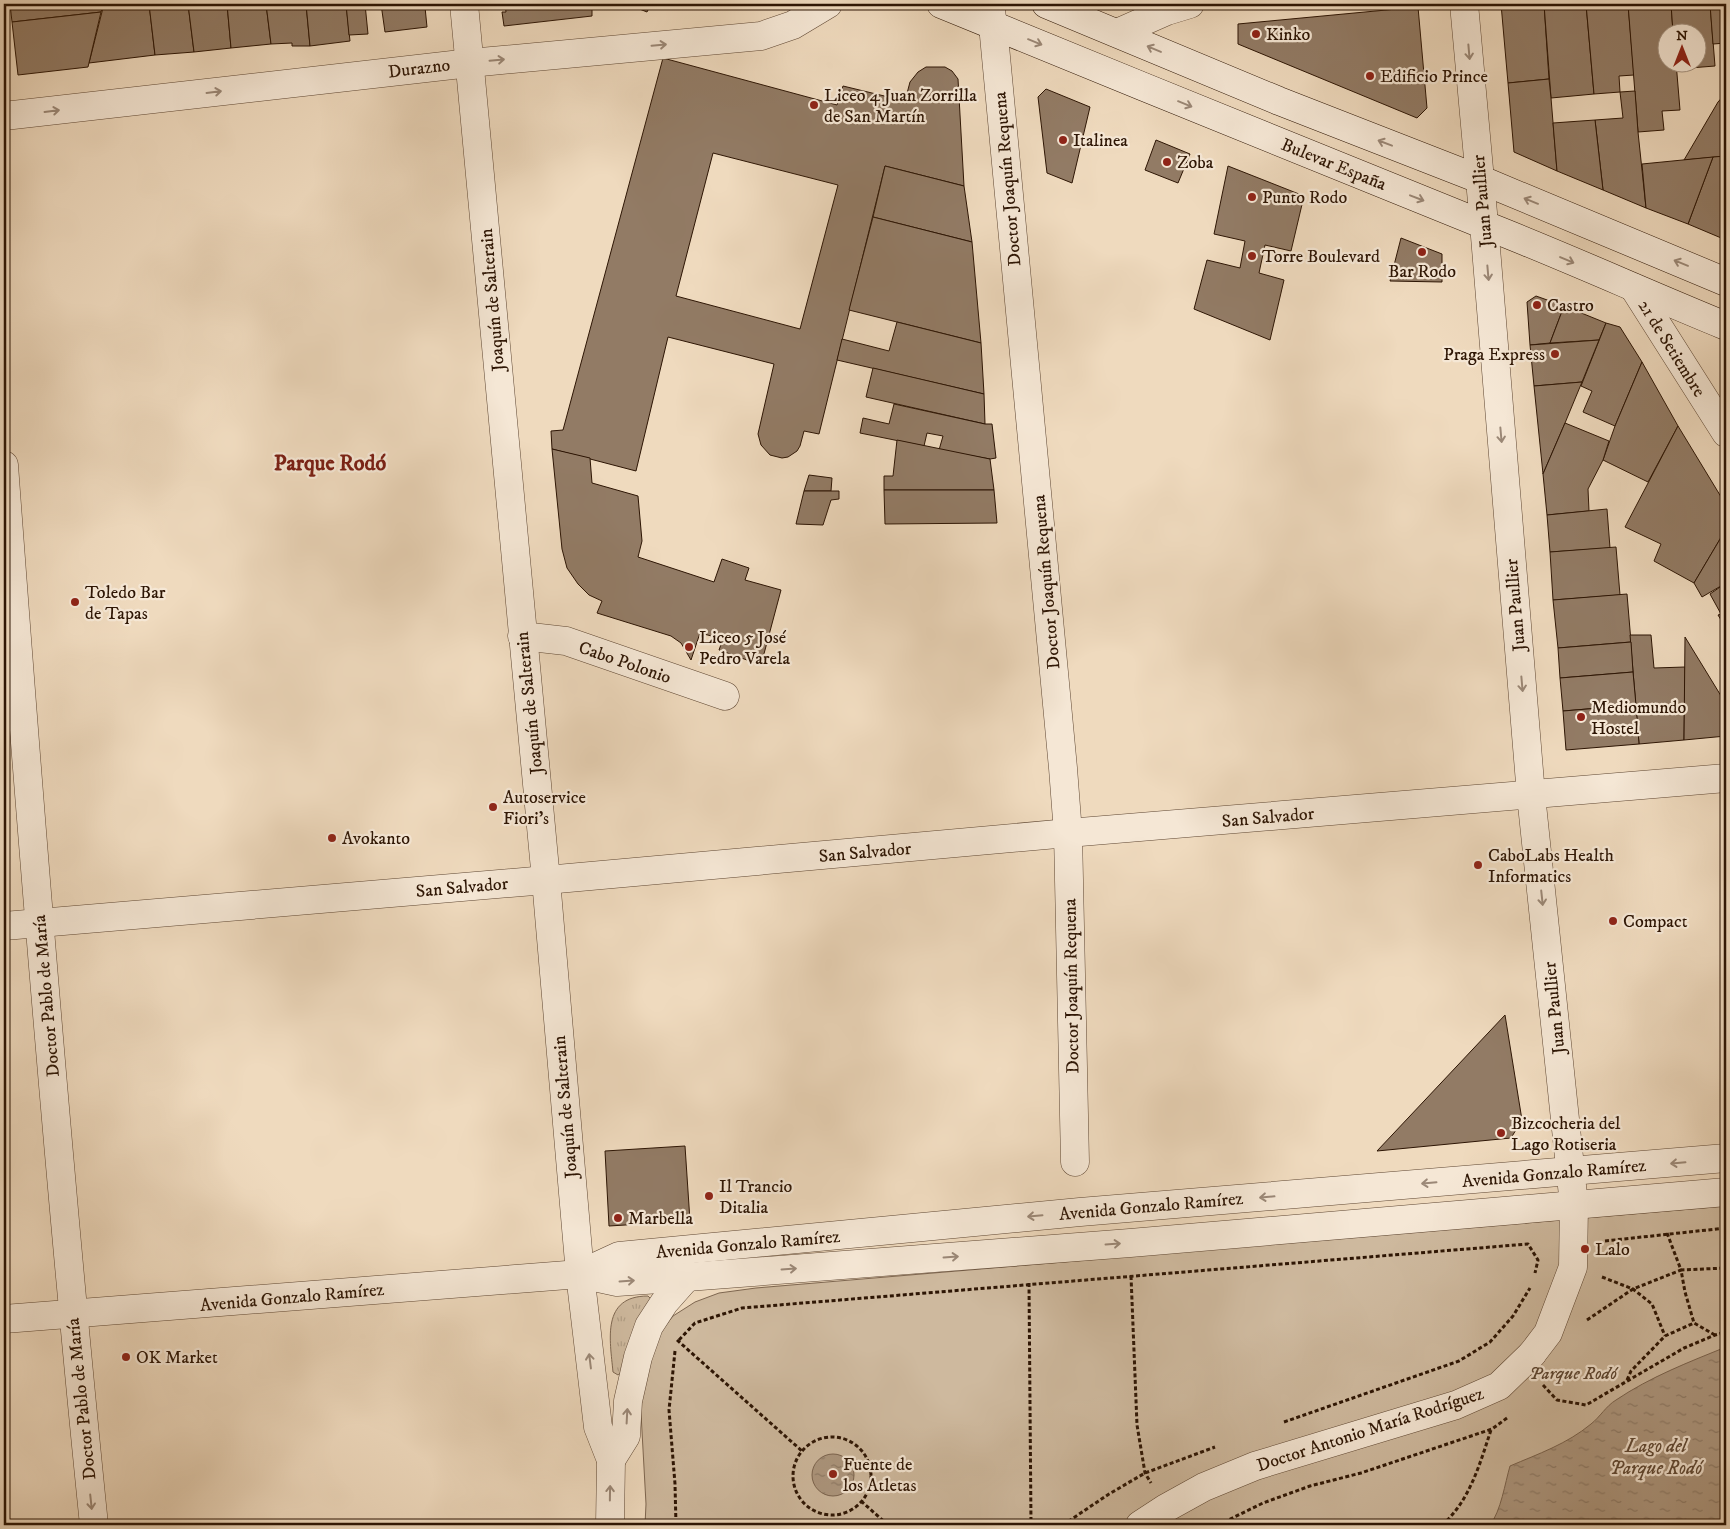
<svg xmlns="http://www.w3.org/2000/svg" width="1730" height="1529" font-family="'IM FELL DW Pica',serif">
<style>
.grass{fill:url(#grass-tufts);stroke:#7e6751}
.park{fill:#ceb99e;stroke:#7e6751}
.water{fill:url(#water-ripples);stroke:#7a634e}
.building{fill:#927b65;stroke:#2d1504;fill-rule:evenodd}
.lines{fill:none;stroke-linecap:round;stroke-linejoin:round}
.pedestrian-casing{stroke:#5e4632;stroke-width:29}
.minor-casing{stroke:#5e4632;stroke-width:29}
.tertiary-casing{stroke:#5e4632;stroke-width:29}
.secondary-casing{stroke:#2d1504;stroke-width:29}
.path{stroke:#2d1504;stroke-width:3;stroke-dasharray:4 2.5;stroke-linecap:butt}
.pedestrian{stroke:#f5e7d5;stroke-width:28}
.minor{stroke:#f5e7d5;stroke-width:28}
.tertiary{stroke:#f5e7d5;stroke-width:28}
.secondary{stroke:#f5e7d5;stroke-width:28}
.oneway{stroke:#9b8877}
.poi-dot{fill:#8f2418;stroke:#f5e7d5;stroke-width:2}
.labels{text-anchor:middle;stroke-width:4.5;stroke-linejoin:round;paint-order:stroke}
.poi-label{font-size:18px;fill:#2d1504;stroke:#f5e7d5;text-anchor:start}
.street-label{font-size:18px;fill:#2d1504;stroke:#f5e7d5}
.park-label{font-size:18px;font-style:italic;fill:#5d4632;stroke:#f5e7d5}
.water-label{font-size:19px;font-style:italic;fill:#604935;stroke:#f5e7d5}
.district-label{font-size:22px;font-weight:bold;fill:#7a1f14;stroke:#f5e7d5}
</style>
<defs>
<pattern id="grass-tufts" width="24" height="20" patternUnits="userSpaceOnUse" patternTransform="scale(1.25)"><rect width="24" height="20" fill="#ceb99e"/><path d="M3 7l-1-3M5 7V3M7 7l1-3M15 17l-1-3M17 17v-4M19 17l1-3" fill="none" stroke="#b19e86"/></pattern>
<pattern id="water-ripples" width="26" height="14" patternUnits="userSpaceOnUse" patternTransform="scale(1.25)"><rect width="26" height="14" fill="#ad977f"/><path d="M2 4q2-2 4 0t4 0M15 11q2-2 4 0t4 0" fill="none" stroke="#8d7a66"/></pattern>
</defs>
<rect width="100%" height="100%" fill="#efdabe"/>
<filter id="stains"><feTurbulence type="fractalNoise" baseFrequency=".004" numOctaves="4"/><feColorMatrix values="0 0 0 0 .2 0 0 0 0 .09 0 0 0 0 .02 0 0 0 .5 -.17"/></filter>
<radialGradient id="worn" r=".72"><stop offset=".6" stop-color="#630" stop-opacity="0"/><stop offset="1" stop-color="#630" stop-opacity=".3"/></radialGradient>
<path class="grass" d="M648 1296 651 1299 622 1372 618 1375 613 1372C610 1340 601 1296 648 1296Z"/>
<path class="park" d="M1726 1206V1525H645L646 1504 641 1413 642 1375 662 1330 673 1316 695 1302 719 1293 756 1288Z"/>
<g class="water">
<path d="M1726 1347V1525H1490C1501 1511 1505 1483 1510 1466 1538 1454 1567 1444 1591 1424 1600 1417 1606 1406 1616 1400 1650 1377 1689 1362 1726 1347Z"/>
<circle cx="833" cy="1475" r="21"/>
</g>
<g class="building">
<path d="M10 4H104L101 12 12 22Z"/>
<path d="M104 4H149L155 55 89 63Z"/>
<path d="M149 4H188L194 52 155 55Z"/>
<path d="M188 4H227L231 48 194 52Z"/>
<path d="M227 4H266L271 44 231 48Z"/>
<path d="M266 4H306L310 46H292V43L271 44Z"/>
<path d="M306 4H346L350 41 310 46Z"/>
<path d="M346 4H365L368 34 349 35Z"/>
<path d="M381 4H418L419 8 425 7 427 27 385 32Z"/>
<path d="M505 4H601V7L592 8V16L504 26 502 12H506Z"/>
<path d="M627 4H651L647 12Z"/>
<path d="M1501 4H1544L1549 79 1508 83Z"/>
<path d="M1544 4H1586L1594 94 1551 98Z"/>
<path d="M1586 4H1628L1634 75 1619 76 1620 92 1594 94Z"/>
<path d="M1628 4H1671L1673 32H1668V47H1661V57H1668V62H1676L1680 110 1662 111 1664 130 1638 132Z"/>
<path d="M1671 4H1710L1715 66 1677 69 1676 62H1698V32H1673Z"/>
<path d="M1710 4H1726V43L1713 44Z"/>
<path d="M1418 7 1427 108 1417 118 1238 44V24Z"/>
<path d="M101 12 88 67 18 75 12 22Z"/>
<path d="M663 58 837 105 843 86 905 101 910 82 918 72 926 67H945L952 71 958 79 964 186 885 166 819 434 804 431 800 446 797 451 788 457 782 458 770 455 761 445 758 434 774 364 668 337 636 471 552 449 551 431 563 430ZM713 153 838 185 800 329 676 296Z"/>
<path d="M1549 79 1551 98 1557 171 1514 152 1508 83Z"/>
<path d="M1046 89 1090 107 1072 183 1047 173 1038 97Z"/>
<path d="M1635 91 1638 132 1646 208 1603 190 1595 120 1623 118 1620 92Z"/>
<path d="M1726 93V156L1684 160 1718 102Z"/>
<path d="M1595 120 1603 190 1557 171 1553 123Z"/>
<path d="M1156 140 1190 154 1178 183 1145 170Z"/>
<path d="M1726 156V240L1688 224 1713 157Z"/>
<path d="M1713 157 1688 224 1646 208 1642 164Z"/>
<path d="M885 166 964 186 972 242 873 217Z"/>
<path d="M1228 166 1304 196 1291 251 1265 245 1259 273 1284 280 1270 340 1194 309 1207 260 1240 268 1245 241 1214 234Z"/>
<path d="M873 217 972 242 981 343 849 310Z"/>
<path d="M1401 238 1442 254V282L1390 281Z"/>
<path d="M1536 296 1564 306 1550 343 1530 345 1527 302Z"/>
<path d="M1564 306 1606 323 1599 340 1550 343Z"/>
<path d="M897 322 981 343 984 394 837 360 842 339 889 351Z"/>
<path d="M1606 323 1620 327 1642 362 1615 426 1583 412 1592 391 1581 386Z"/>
<path d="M1599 340 1582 382 1534 386 1530 345Z"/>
<path d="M1642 362 1678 426 1648 482 1603 460 1615 426Z"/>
<path d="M873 368 984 394 985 424 866 397Z"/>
<path d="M1582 382 1565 423 1543 474 1534 386Z"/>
<path d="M894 404 985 424H992L996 458 990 459 939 450 943 436 927 433 924 446 860 433 863 418 889 424Z"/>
<path d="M1565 423 1609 441 1603 460 1588 489 1589 511 1547 515 1543 474Z"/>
<path d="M1678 426 1726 505V529L1694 583 1654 561 1661 544 1625 527Z"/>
<path d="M897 440 990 459 994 490H884V476H893Z"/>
<path d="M552 449 590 458 592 483 638 496 642 541 638 557 714 582 722 559 749 568 745 580 781 590 761 665 719 650 723 639 700 633 691 660 681 643 671 636 597 613 602 601 589 595 578 584 567 568 562 549Z"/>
<path d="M809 475 832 478 831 491H804Z"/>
<path d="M884 490H994L997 523 885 524Z"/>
<path d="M804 491H839V499L831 500 823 525 796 524Z"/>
<path d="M1607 509 1610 548 1550 552 1547 515Z"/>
<path d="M1726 529V583L1702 597 1694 583Z"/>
<path d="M1616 547 1620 595 1553 600 1550 552Z"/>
<path d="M1726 583V628L1718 615 1721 614 1710 594Z"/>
<path d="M1627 594 1631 642 1558 648 1553 600Z"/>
<path d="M1630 635H1651L1654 668 1685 667 1684 740 1639 744Z"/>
<path d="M1685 637 1726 704V736L1684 740Z"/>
<path d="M1631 642 1633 672 1560 678 1558 648Z"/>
<path d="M1633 672 1636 705 1563 711 1560 678Z"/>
<path d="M1636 705 1639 744 1566 750 1563 711Z"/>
<path d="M1505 1015 1522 1120 1511 1138 1377 1151Z"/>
<path d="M685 1146 690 1221 609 1226 605 1151Z"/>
</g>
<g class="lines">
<g class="pedestrian-casing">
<path id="pedestrian" d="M1140 1525 1166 1508 1204 1487 1255 1466 1456 1405 1499 1386 1532 1354"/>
</g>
<g class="minor-casing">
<g id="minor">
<path d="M464 4 546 880 580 1274 598 1427 611 1460 610 1525"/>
<path d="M993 25 1063 768 1068 833 1075 1162"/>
<path d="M1117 33 1167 11 1190 4"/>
<path d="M4 116 470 63 761 36 793 25 828 4"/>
<path d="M1484 224 1531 795 1574 1205 1573 1267 1548 1333 1532 1354"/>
<path d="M4 465C30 819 58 1172 94 1525"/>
<path d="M522 636 566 641 725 696"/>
<path d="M4 926 546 880 1068 833 1726 778"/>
<path d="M611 1460 626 1436 628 1401 638 1357 649 1326 664 1303 687 1277"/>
</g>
</g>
<g class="tertiary-casing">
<g id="tertiary">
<path d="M990 4 993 25"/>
<path d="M1464 4 1484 224"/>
<path d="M1634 288 1726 433"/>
<path d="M580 1274 619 1256 1080 1212 1726 1158"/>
<path d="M4 1319 580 1274 617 1282 687 1277 1130 1243 1726 1192"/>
</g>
</g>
<g class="secondary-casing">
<g id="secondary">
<path d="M941 4C1121 78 1302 151 1482 224 1564 256 1645 293 1726 326"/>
<path d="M1046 4 1279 101 1479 179 1726 282"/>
</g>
</g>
<g class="path">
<path d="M1667 1233 1681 1270 1726 1268"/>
<path d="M1605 1241 1726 1228"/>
<path d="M1131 1276 1137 1425 1145 1473 1151 1483"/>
<path d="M1602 1277 1633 1289 1652 1304 1665 1336"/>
<path d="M1029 1283 1031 1525"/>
<path d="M1587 1320 1633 1289 1681 1270 1685 1292 1694 1323"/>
<path d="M677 1340 802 1451"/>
<path d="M679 1340 695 1323 742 1308 1528 1244 1538 1260 1535 1273"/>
<path d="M675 1351 669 1410 675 1484 676 1525"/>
<path d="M1627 1380 1631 1371 1665 1336 1694 1323 1715 1335"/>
<path d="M1543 1385 1557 1400 1586 1405 1684 1348 1715 1335 1726 1332"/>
<path d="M1284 1422 1459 1361 1490 1342 1513 1316 1530 1288"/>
<circle cx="832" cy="1476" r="39"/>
<path d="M861 1501 888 1525"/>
<path d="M1063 1525 1109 1494 1145 1473 1215 1447"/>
<path d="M1218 1525 1263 1503 1310 1486 1361 1473 1492 1429 1507 1418"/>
<path d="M1442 1525C1470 1501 1480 1463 1491 1430"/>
</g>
<use href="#pedestrian" class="pedestrian"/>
<use href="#minor" class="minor"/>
<use href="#tertiary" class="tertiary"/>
<use href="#secondary" class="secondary"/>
</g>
<defs><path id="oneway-shaft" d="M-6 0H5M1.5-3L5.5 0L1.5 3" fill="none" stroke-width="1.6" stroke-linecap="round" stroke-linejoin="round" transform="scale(1.25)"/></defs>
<g class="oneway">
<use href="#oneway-shaft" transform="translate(1035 42) rotate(22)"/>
<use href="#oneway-shaft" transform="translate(659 45) rotate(-5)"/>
<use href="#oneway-shaft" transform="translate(1154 49) rotate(-157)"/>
<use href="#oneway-shaft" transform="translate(1469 52) rotate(85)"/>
<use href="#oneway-shaft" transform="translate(497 60) rotate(-5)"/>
<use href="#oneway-shaft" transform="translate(214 92) rotate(-7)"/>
<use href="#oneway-shaft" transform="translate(1185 104) rotate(22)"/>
<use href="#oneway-shaft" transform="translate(52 111) rotate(-7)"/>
<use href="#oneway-shaft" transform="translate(1385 143) rotate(-159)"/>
<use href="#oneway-shaft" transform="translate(1417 198) rotate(21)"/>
<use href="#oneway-shaft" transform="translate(1531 201) rotate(-158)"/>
<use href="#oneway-shaft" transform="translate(1567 260) rotate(23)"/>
<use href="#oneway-shaft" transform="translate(1681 263) rotate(-158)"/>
<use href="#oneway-shaft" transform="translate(1488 273) rotate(85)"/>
<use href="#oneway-shaft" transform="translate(1501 435) rotate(85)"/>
<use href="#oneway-shaft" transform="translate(1522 684) rotate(85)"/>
<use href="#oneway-shaft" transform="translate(1542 898) rotate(84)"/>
<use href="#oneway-shaft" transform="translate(1678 1163) rotate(175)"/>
<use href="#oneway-shaft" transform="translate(1429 1183) rotate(175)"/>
<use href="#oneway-shaft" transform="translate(1267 1197) rotate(175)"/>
<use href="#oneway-shaft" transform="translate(1035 1216) rotate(175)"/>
<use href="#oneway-shaft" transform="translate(1113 1244) rotate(-4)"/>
<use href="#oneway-shaft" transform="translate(951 1257) rotate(-4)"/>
<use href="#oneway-shaft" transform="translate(789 1269) rotate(-4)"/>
<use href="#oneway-shaft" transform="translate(627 1281) rotate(-4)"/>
<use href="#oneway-shaft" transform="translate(590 1361) rotate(-97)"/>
<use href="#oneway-shaft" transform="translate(627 1416) rotate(-87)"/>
<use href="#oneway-shaft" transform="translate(610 1493) rotate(-89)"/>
<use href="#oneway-shaft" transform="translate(91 1502) rotate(84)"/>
</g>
<g class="poi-dot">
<circle cx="1256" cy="34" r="5"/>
<circle cx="1370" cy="76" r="5"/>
<circle cx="814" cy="105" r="5"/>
<circle cx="1063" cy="140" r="5"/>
<circle cx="1167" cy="162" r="5"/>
<circle cx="1252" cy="197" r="5"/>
<circle cx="1422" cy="252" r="5"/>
<circle cx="1252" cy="256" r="5"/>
<circle cx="1537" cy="305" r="5"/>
<circle cx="1555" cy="354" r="5"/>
<circle cx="75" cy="602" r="5"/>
<circle cx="689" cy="647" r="5"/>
<circle cx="1581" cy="717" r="5"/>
<circle cx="493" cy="807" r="5"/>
<circle cx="332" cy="838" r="5"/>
<circle cx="1478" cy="865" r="5"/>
<circle cx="1613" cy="921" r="5"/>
<circle cx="1501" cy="1133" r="5"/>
<circle cx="709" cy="1196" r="5"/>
<circle cx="618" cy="1218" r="5"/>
<circle cx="1585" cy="1249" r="5"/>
<circle cx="126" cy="1357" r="5"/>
<circle cx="833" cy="1474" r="5"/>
</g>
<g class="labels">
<g class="poi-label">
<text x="1266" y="40">Kinko</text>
<text x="1380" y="82">Edificio Prince</text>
<text x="824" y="101">Liceo 4 Juan Zorrilla<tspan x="824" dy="21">de San Martín</tspan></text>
<text x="1073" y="146">Italinea</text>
<text x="1177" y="168">Zoba</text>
<text x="1262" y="203">Punto Rodo</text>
<text x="1262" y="262">Torre Boulevard</text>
<text x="1422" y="277" text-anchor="middle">Bar Rodo</text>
<text x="1547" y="311">Castro</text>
<text x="1545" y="360" text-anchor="end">Praga Express</text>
<text x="85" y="598">Toledo Bar<tspan x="85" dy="21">de Tapas</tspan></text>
<text x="699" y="643">Liceo 5 José<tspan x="699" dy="21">Pedro Varela</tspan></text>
<text x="1591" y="713">Mediomundo<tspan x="1591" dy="21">Hostel</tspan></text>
<text x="503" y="803">Autoservice<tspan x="503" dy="21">Fiori's</tspan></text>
<text x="342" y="844">Avokanto</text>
<text x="1488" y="861">CaboLabs Health<tspan x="1488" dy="21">Informatics</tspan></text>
<text x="1623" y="927">Compact</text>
<text x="1511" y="1129">Bizcocheria del<tspan x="1511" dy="21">Lago Rotiseria</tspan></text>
<text x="719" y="1192">Il Trancio<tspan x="719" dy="21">Ditalia</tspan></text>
<text x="628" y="1224">Marbella</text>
<text x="1595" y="1255">Lalo</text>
<text x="136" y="1363">OK Market</text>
<text x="843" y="1470">Fuente de<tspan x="843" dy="21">los Atletas</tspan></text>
</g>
<g class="street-label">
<text transform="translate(419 68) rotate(-7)" y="6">Durazno</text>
<text transform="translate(1334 164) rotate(22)" y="6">Bulevar España</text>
<text transform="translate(1007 179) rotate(-95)" y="6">Doctor Joaquín Requena</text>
<text transform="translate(1482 201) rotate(-95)" y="6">Juan Paullier</text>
<text transform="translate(492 300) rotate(-95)" y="6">Joaquín de Salterain</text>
<text transform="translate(1672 348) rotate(58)" y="6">21 de Setiembre</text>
<text transform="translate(1046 582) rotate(-95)" y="6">Doctor Joaquín Requena</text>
<text transform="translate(1515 605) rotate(-95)" y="6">Juan Paullier</text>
<text transform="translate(625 662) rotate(19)" y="6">Cabo Polonio</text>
<text transform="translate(529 703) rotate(-96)" y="6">Joaquín de Salterain</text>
<text transform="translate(1268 817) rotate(-5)" y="6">San Salvador</text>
<text transform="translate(865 852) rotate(-5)" y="6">San Salvador</text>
<text transform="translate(462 887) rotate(-5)" y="6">San Salvador</text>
<text transform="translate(1071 986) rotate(-91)" y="6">Doctor Joaquín Requena</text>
<text transform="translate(46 996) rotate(-95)" y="6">Doctor Pablo de María</text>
<text transform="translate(1554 1008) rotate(-96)" y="6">Juan Paullier</text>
<text transform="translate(565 1107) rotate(-95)" y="6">Joaquín de Salterain</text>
<text transform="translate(1554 1173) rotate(-5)" y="6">Avenida Gonzalo Ramírez</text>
<text transform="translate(1151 1206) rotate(-5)" y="6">Avenida Gonzalo Ramírez</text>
<text transform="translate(748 1244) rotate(-5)" y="6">Avenida Gonzalo Ramírez</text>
<text transform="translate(292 1297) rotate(-5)" y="6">Avenida Gonzalo Ramírez</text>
<text transform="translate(81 1399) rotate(-96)" y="6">Doctor Pablo de María</text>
<text transform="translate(1370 1429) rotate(-18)" y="6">Doctor Antonio María Rodríguez</text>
</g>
<g class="park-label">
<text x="1573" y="1379">Parque Rodó</text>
</g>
<g class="water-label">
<text x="1656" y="1452">Lago del<tspan x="1656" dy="22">Parque Rodó</tspan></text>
</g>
<g class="district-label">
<text x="330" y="470">Parque Rodó</text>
</g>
</g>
<rect width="1730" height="1529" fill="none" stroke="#efdabe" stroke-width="20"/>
<rect x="5" y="5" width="1720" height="1519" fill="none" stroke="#2d1504" stroke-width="2.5"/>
<rect x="10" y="10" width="1710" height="1509" fill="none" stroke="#2d1504"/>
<g transform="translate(1682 48)"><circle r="24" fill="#f5e7d5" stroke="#a59381"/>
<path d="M0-4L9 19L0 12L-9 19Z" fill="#8f2418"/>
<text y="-8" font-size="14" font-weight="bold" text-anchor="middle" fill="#2d1504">N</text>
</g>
<rect width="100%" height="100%" filter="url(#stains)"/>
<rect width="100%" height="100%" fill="url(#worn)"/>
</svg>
